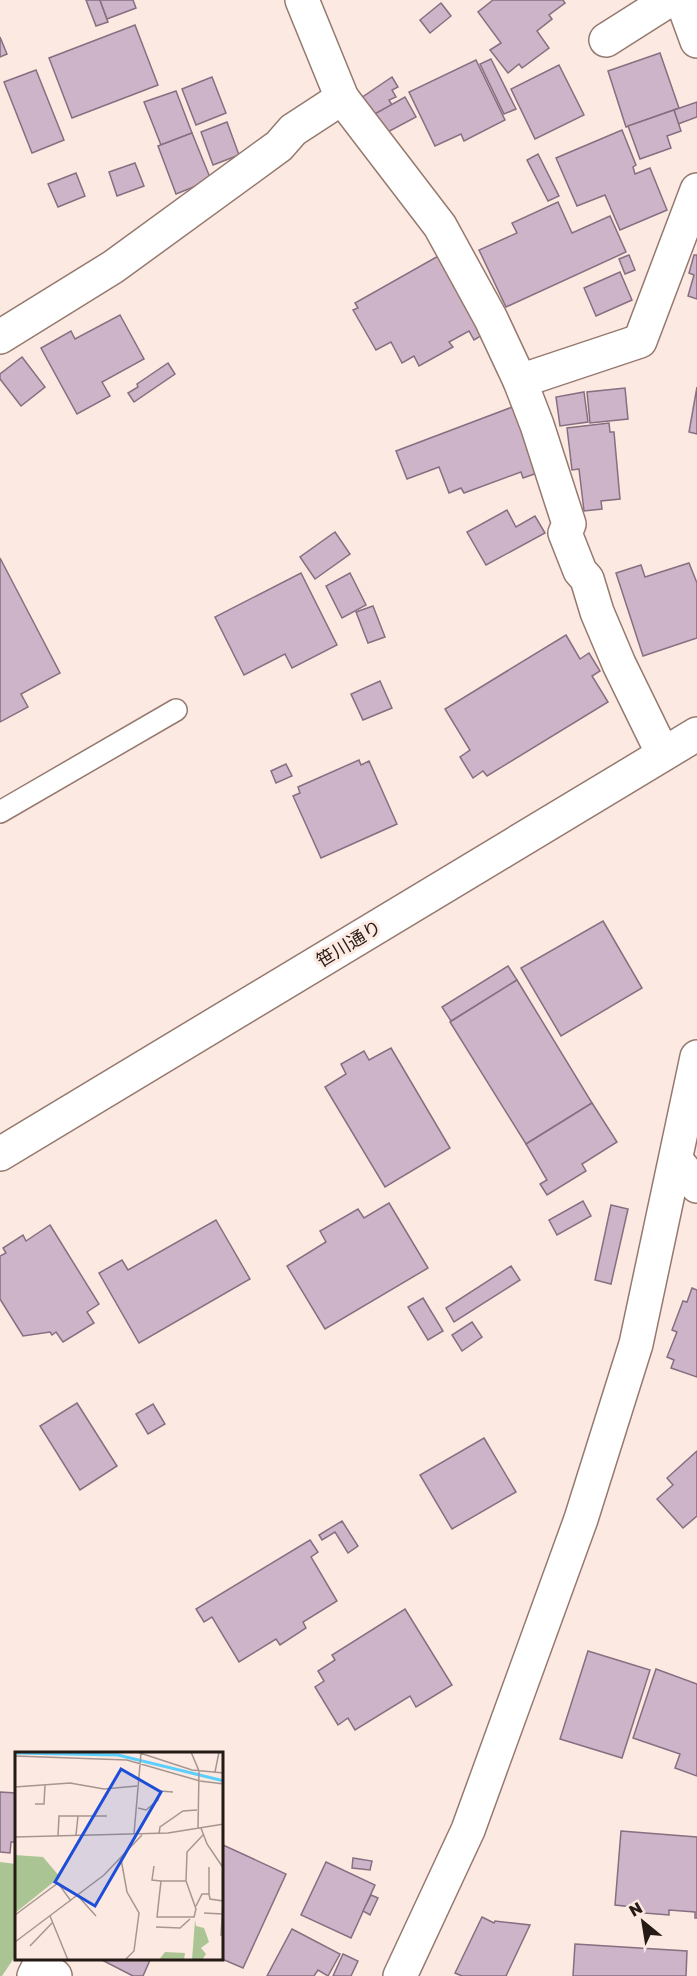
<svg xmlns="http://www.w3.org/2000/svg" width="697" height="1976" font-family="'Golos Text','Noto Sans JP',sans-serif">
<style>
.green{fill:#aac593}
.building{fill:#ceb4c8;stroke:#866f80;stroke-width:1.5}
.lines{fill:none;stroke-linecap:round;stroke-linejoin:round}
.service-casing{stroke:#95796e;stroke-width:24}
.minor-casing{stroke:#95796e;stroke-width:36}
.tertiary-casing{stroke:#95796e;stroke-width:36}
.service{stroke:#fff;stroke-width:21}
.minor{stroke:#fff;stroke-width:33}
.tertiary{stroke:#fff;stroke-width:33}
.labels{text-anchor:middle;stroke-width:6;stroke-linejoin:round;paint-order:stroke}
.street-label{font-size:18px;fill:#251a15;stroke:#fce9e1}
.inset-river{fill:none;stroke:#5bcffe;stroke-width:3}
.inset-road{fill:none;stroke:#a6968f;stroke-width:1.5}
.view{fill:#1d4ed8;fill-opacity:0.15;stroke:#1d4ed8;stroke-width:3}
.inset-edge{fill:none;stroke:#251a15;stroke-width:3}
</style>
<rect width="100%" height="100%" fill="#fce9e1"/>
<path class="green" d="M0 1862 16 1864V1955L2 1976H0Z"/>
<g class="building">
<path d="M86 0H100L108 22 96 26Z"/>
<path d="M100 0H133L136 8 107 19Z"/>
<path d="M493 0H563L565 3 549 15 552 19 537 31 549 48 522 68 519 64 508 73 490 50 501 43 478 12Z"/>
<path d="M441 3 451 16 430 33 420 20Z"/>
<path d="M135 25 158 85 72 118 49 58Z"/>
<path d="M0 37 7 54 0 57Z"/>
<path d="M660 53 679 108 626 127 608 71Z"/>
<path d="M491 59 516 109 504 114 480 64Z"/>
<path d="M476 60 505 120 464 141 461 134 435 146 409 92Z"/>
<path d="M559 65 584 115 535 139 511 89Z"/>
<path d="M36 70 64 140 32 153 4 82Z"/>
<path d="M212 77 226 113 196 125 182 89Z"/>
<path d="M392 77 398 87 392 90 396 97 389 100 392 105 371 116 361 98Z"/>
<path d="M176 91 192 133 161 145 144 102Z"/>
<path d="M405 97 416 117 384 134 373 115Z"/>
<path d="M697 102V117L678 124 674 110Z"/>
<path d="M674 110 681 131 667 136 671 148 640 159 628 126Z"/>
<path d="M227 122 239 155 213 165 201 132Z"/>
<path d="M622 130 636 165 633 167 635 174 650 168 667 210 620 230 605 195 577 206 556 158Z"/>
<path d="M192 133 211 180 176 194 158 146Z"/>
<path d="M538 154 559 196 548 201 527 160Z"/>
<path d="M135 163 144 186 117 196 109 172Z"/>
<path d="M76 173 85 196 58 207 48 184Z"/>
<path d="M558 202 572 233 610 216 626 252 506 307 479 250 517 233 512 223Z"/>
<path d="M440 255 484 334 474 340 469 331 449 342 453 347 419 366 414 356 402 363 391 342 376 350 353 310 358 308 355 303Z"/>
<path d="M629 255 635 270 625 274 619 259Z"/>
<path d="M694 255H697V299L688 296 694 275 689 273Z"/>
<path d="M620 272 632 300 596 316 584 288Z"/>
<path d="M120 315 144 359 102 382 110 396 77 414 41 348 71 331 75 339Z"/>
<path d="M22 357 45 387 21 406 0 379V374Z"/>
<path d="M168 363 175 374 134 402 128 393 138 387 137 384Z"/>
<path d="M697 387V434L689 432Z"/>
<path d="M625 388 628 419 590 423 587 392Z"/>
<path d="M584 392 588 422 560 426 556 397Z"/>
<path d="M515 406 540 472 523 478 521 472 464 493 461 488 449 493 439 467 407 479 396 451Z"/>
<path d="M609 423 610 432H614L620 499 601 501 602 509 584 511 579 469 572 470 567 428Z"/>
<path d="M507 510 516 527 535 516 545 533 486 565 467 532Z"/>
<path d="M335 532 350 554 315 579 300 557Z"/>
<path d="M0 558 60 673 21 694 28 707 0 722Z"/>
<path d="M689 563 697 583V638L643 656 616 573 641 565 645 577Z"/>
<path d="M301 573 337 645 292 668 285 654 244 675 215 617Z"/>
<path d="M350 573 366 605 342 618 326 586Z"/>
<path d="M373 606 385 637 368 643 356 612Z"/>
<path d="M566 635 580 659 589 653 600 671 592 676 608 702 487 776 483 771 473 778 460 757 470 750 445 709Z"/>
<path d="M380 681 392 708 363 720 351 694Z"/>
<path d="M359 760 361 765 369 761 397 824 321 858 293 796 300 793 298 787Z"/>
<path d="M286 764 292 776 276 783 271 771Z"/>
<path d="M603 921 642 988 561 1036 521 968Z"/>
<path d="M508 966 517 980 451 1021 442 1007Z"/>
<path d="M517 980 592 1103 526 1144 450 1022Z"/>
<path d="M391 1048 450 1148 385 1187 325 1087 346 1074 341 1064 364 1051 369 1060Z"/>
<path d="M592 1103 617 1142 582 1164 586 1171 547 1195 540 1184 547 1180 526 1144Z"/>
<path d="M583 1201 591 1216 557 1235 549 1220Z"/>
<path d="M389 1203 428 1268 325 1329 287 1266 326 1242 320 1231 358 1209 364 1218Z"/>
<path d="M611 1205 628 1209 611 1284 595 1280Z"/>
<path d="M216 1220 250 1279 139 1343 99 1273 122 1260 128 1270Z"/>
<path d="M50 1225 99 1304 87 1312 94 1323 63 1342 56 1332 52 1335 50 1332 23 1336 0 1299V1256L6 1253 3 1248 23 1235 26 1241Z"/>
<path d="M511 1266 520 1280 454 1322 446 1308Z"/>
<path d="M692 1288 697 1290V1377L671 1368 674 1360 667 1357 677 1332 672 1330 683 1301 687 1302Z"/>
<path d="M423 1298 443 1331 428 1340 408 1307Z"/>
<path d="M472 1322 482 1337 462 1351 452 1335Z"/>
<path d="M77 1403 117 1466 80 1490 40 1426Z"/>
<path d="M153 1404 165 1424 148 1434 136 1414Z"/>
<path d="M484 1438 516 1492 452 1529 420 1475Z"/>
<path d="M697 1451V1516L683 1528 657 1499 673 1485 667 1478Z"/>
<path d="M342 1521 358 1546 348 1553 335 1532 322 1540 319 1535Z"/>
<path d="M310 1540 318 1552 311 1557 337 1601 303 1622 306 1628 280 1645 276 1639 239 1662 212 1617 204 1622 196 1609Z"/>
<path d="M405 1609 452 1685 416 1707 410 1696 355 1730 348 1718 338 1725 315 1687 324 1681 318 1671 335 1660 332 1655Z"/>
<path d="M588 1651 650 1670 622 1758 560 1739Z"/>
<path d="M656 1669 697 1684V1776L675 1768 680 1754 633 1738Z"/>
<path d="M0 1792 16 1793V1842H11L10 1853 0 1852Z"/>
<path d="M621 1831 697 1837V1918H695V1912L669 1910V1915L632 1912 633 1907 615 1905Z"/>
<path d="M223 1845 286 1874 243 1968 222 1959Z"/>
<path d="M353 1858 372 1861 370 1870 352 1868Z"/>
<path d="M326 1862 375 1885 351 1938 301 1915Z"/>
<path d="M371 1895 378 1898 370 1915 363 1911Z"/>
<path d="M482 1917 494 1923 495 1921 530 1925 506 1976H462L455 1973Z"/>
<path d="M292 1929 340 1954 328 1976 318 1970 314 1976H267Z"/>
<path d="M575 1944 687 1951 686 1976H573Z"/>
<path d="M343 1954 358 1961 351 1976H333Z"/>
<path d="M102 1960H150L143 1976H133Z"/>
</g>
<g class="lines">
<g class="service-casing">
<path id="service" d="M0 812 176 710"/>
</g>
<g class="minor-casing">
<g id="minor">
<path d="M302 0 342 98 440 226 491 319 520 381 537 425 569 524 565 533 580 571 587 579 597 612 619 664 663 754"/>
<path d="M682 0 697 41"/>
<path d="M606 40 669 0"/>
<path d="M0 337 113 267 279 146 293 130 342 98"/>
<path d="M520 381 640 341 697 190"/>
<path d="M676 1160 697 1186"/>
<path d="M34 1976 38 1968 55 1976"/>
</g>
</g>
<g class="tertiary-casing">
<g id="tertiary">
<path d="M0 1154 697 734"/>
<path d="M400 1976 468 1830 581 1519 636 1344 697 1057"/>
</g>
</g>
<use href="#service" class="service"/>
<use href="#minor" class="minor"/>
<use href="#tertiary" class="tertiary"/>
</g>
<g class="labels">
<g class="street-label">
<text transform="translate(349 944) rotate(-31)" y="6">笹川通り</text>
</g>
</g>
<g transform="translate(15 1752)">
<rect width="208" height="208" fill="#fce9e1"/>
<path d="M0 103 28 105 45 125 0 161ZM180 168 181 174 189 176 194 190 186 196 191 202 187 208H177ZM150 200 170 201 169 208H144Z" fill="#aac593"/>
<path class="inset-river" d="M0 1 103 3 209 29"/>
<path class="inset-road" d="M122 0 177 18 209 21M176 0 184 19 183 77M0 4 112 8 185 29 209 32M200 20 204 0M0 35 55 31 89 37 122 34M20 52H29L30 33M123 56 131 58 143 48 145 39 158 40M186 76 192 92 209 117M119 82 126 1M144 82 145 75 168 59 182 58M61 83 63 64M43 84 44 64H92M0 85 153 81 209 72M106 107 112 140 124 161 119 199 110 208M139 114 137 128 146 129M171 129H146L142 165H179L181 157 171 129 172 100 188 83M194 142 195 147 208 149 206 184M63 144 81 164M181 154 187 142H194V115M189 161 208 162M0 163 43 131 56 149M35 164 53 208M141 175 165 176 175 167M0 190 89 123 127 83M15 194 37 171"/>
<path class="view" d="M106 17 146 40 80 154 40 130Z"/>
<rect width="208" height="208" class="inset-edge"/>
</g>
<g transform="translate(643 1922) rotate(330)" stroke="#fce9e1" stroke-width="4.5" paint-order="stroke">
<path d="M0-4.5L10 22L0 15L-10 22Z" fill="#251a15"/>
<text y="-9" font-size="16" font-weight="bold" text-anchor="middle" fill="#251a15">N</text>
</g>
</svg>
